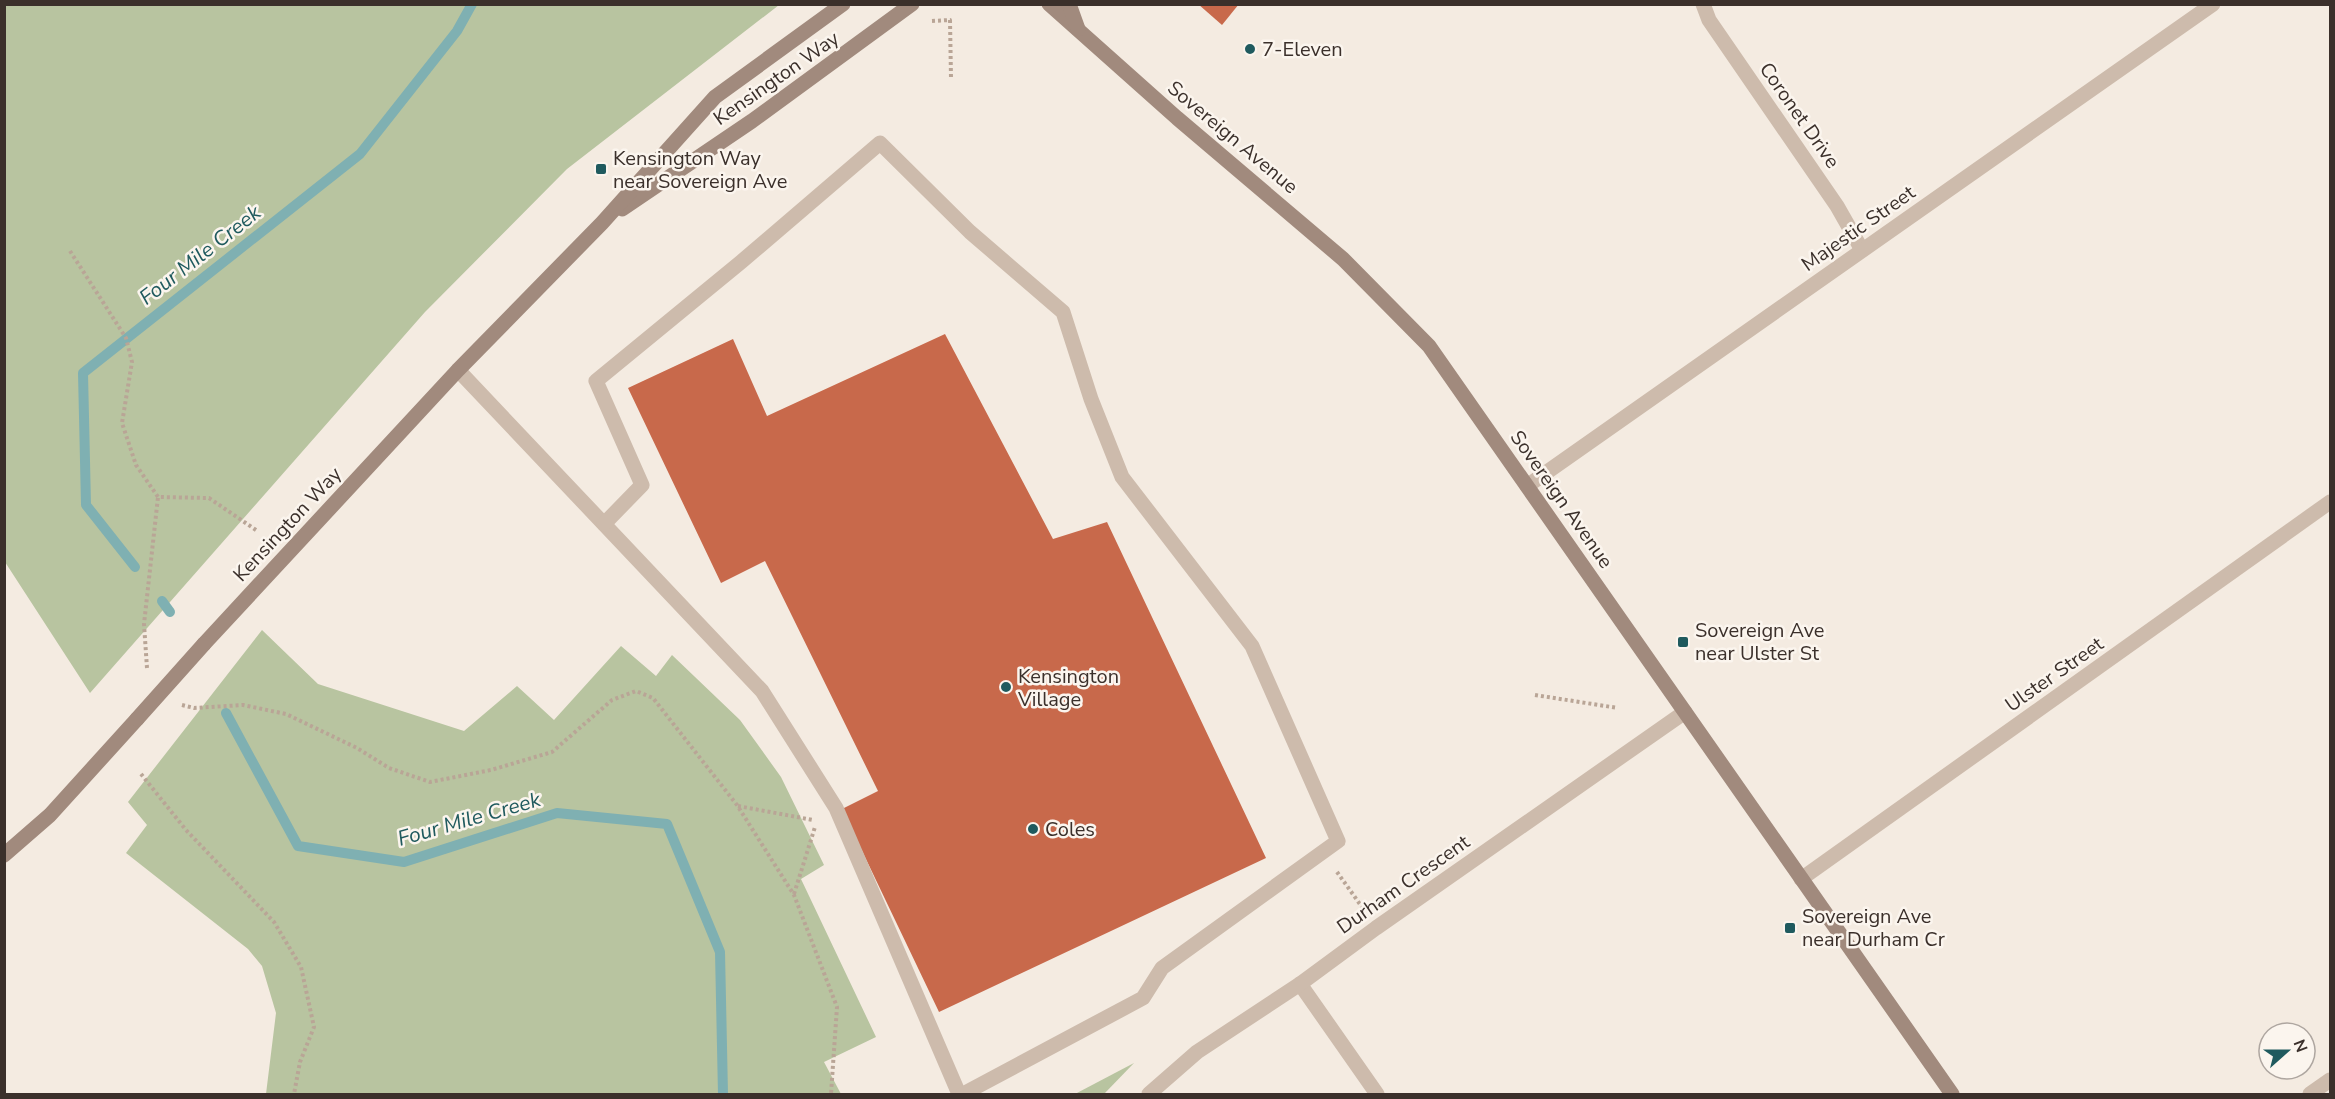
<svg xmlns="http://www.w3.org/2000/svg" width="2335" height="1099" font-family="'Nunito Sans',sans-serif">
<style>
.green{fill:#b8c4a0}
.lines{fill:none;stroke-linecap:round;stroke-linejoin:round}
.stream{stroke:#7fb0b2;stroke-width:10}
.building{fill:#c8694b}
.path{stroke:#b9a596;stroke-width:4;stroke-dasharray:3 3;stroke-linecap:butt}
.lane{stroke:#cdbbac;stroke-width:15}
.street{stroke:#cdbbac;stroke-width:15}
.secondary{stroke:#a18a7d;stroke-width:15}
.secondary-bridge{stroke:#a18a7d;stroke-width:15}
.poi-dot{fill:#1f5a5e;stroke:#fbf5ee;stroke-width:2}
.labels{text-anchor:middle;stroke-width:5;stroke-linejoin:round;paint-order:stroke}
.poi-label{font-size:20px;fill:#3b302b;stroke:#fbf5ee;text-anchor:start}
.street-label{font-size:20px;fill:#3b302b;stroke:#fbf5ee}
.water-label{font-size:21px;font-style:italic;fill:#1f5a5e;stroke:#fbf5ee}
</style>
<rect width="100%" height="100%" fill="#f4ebe1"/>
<g class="green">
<path d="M5 4H779V5L567 169 425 312 90 693 5 562Z"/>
<path d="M262 630 318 684 464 731 517 686 554 720 621 646 656 676 672 655 740 720 781 777 824 865 801 879 876 1037 824 1062 841 1094H266L276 1013 262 966 248 949 126 853 147 825 128 802Z"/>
<path d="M1134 1063 1104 1094H1075Z"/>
</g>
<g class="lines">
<g class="stream">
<path d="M135 567 86 505 83 373 360 154 457 31 472 4"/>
<path d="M162 601 170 612"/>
<path d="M226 713 298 846 404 862 557 813 667 824 720 952 723 1094"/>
</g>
</g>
<g class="building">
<path d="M1198 4H1239L1222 25Z"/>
<path d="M945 334 1053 539 1107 522 1266 858 939 1012 842 809 878 791 765 561 721 583 628 388 733 339 767 416Z"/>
</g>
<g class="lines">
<g class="path">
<path d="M932 21 950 20 951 78"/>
<path d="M70 251 126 338 132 362 122 423 136 465 158 497 209 498 256 530"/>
<path d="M147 668 144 624 158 497"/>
<path d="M1535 695 1618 708"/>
<path d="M182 705 194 708 243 705 286 714 357 748 389 768 430 782 491 770 552 752 612 700 636 691 653 698 737 805 794 895 837 1007 831 1094"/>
<path d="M141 774 186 830 274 922 301 967 314 1027 300 1062 294 1094"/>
<path d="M738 806 813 820"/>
<path d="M1337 872 1362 907"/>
<path d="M794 894 815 827"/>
</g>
<g class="lane">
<path d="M458 370 762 691 836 808 959 1094"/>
<path d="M604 524 642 485 596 381 741 262 880 143 970 232 1063 312 1091 399 1122 477 1252 646 1338 841 1162 968 1143 998 963 1094"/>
</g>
<g class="street">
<path d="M1703 4 1709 20 1837 206 1862 250"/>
<path d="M1527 486 2213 4"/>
<path d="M1801 879 2330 502"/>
<path d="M1300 984 1377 1094"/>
<path d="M1149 1094 1197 1052 1300 984 1376 928 1685 712"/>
<path d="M2310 1094 2330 1080"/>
</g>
<g class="secondary">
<path d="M1049 4 1177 118 1343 259 1429 346 1952 1094"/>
<path d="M1069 4 1078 29"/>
<path d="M622 209 752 121 912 4"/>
<path d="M204 644 458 370 602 223 715 97 843 4"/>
<path d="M4 855 50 815 137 719"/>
</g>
<path class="secondary-bridge" d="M137 719 204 644"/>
</g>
<g class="poi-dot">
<circle cx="1250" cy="49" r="6"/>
<rect x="595" y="163" width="12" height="12" rx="3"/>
<rect x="1677" y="636" width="12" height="12" rx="3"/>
<circle cx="1006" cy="687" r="6"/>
<circle cx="1033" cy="829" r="6"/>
<rect x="1784" y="922" width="12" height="12" rx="3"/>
</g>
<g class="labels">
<g class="poi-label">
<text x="1262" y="56">7-Eleven</text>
<text x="613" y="165">Kensington Way<tspan x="613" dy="23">near Sovereign Ave</tspan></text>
<text x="1695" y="637">Sovereign Ave<tspan x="1695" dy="23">near Ulster St</tspan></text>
<text x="1018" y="683">Kensington<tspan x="1018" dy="23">Village</tspan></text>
<text x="1045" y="836">Coles</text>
<text x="1802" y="923">Sovereign Ave<tspan x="1802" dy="23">near Durham Cr</tspan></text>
</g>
<g class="street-label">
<text transform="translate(776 78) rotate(-35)" y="7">Kensington Way</text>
<text transform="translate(1800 115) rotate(55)" y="7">Coronet Drive</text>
<text transform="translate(1233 137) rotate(40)" y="7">Sovereign Avenue</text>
<text transform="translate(1858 228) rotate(-35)" y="7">Majestic Street</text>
<text transform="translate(1562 499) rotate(55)" y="7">Sovereign Avenue</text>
<text transform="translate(287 524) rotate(-47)" y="7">Kensington Way</text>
<text transform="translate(2054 674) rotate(-35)" y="7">Ulster Street</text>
<text transform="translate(1403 884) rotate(-35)" y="7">Durham Crescent</text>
</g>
<g class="water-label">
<text transform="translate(200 255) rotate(-38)" y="7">Four Mile Creek</text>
<text transform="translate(469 819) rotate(-16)" y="7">Four Mile Creek</text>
</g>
</g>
<rect width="2335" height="1099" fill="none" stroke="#3b302b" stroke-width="12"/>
<g transform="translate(2287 1051) rotate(69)"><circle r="28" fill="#fbf5ee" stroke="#aea6a0" stroke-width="1.5"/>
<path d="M0-4.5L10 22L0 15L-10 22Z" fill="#1f5a5e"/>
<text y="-9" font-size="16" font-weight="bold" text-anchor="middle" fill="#3b302b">N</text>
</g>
</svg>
